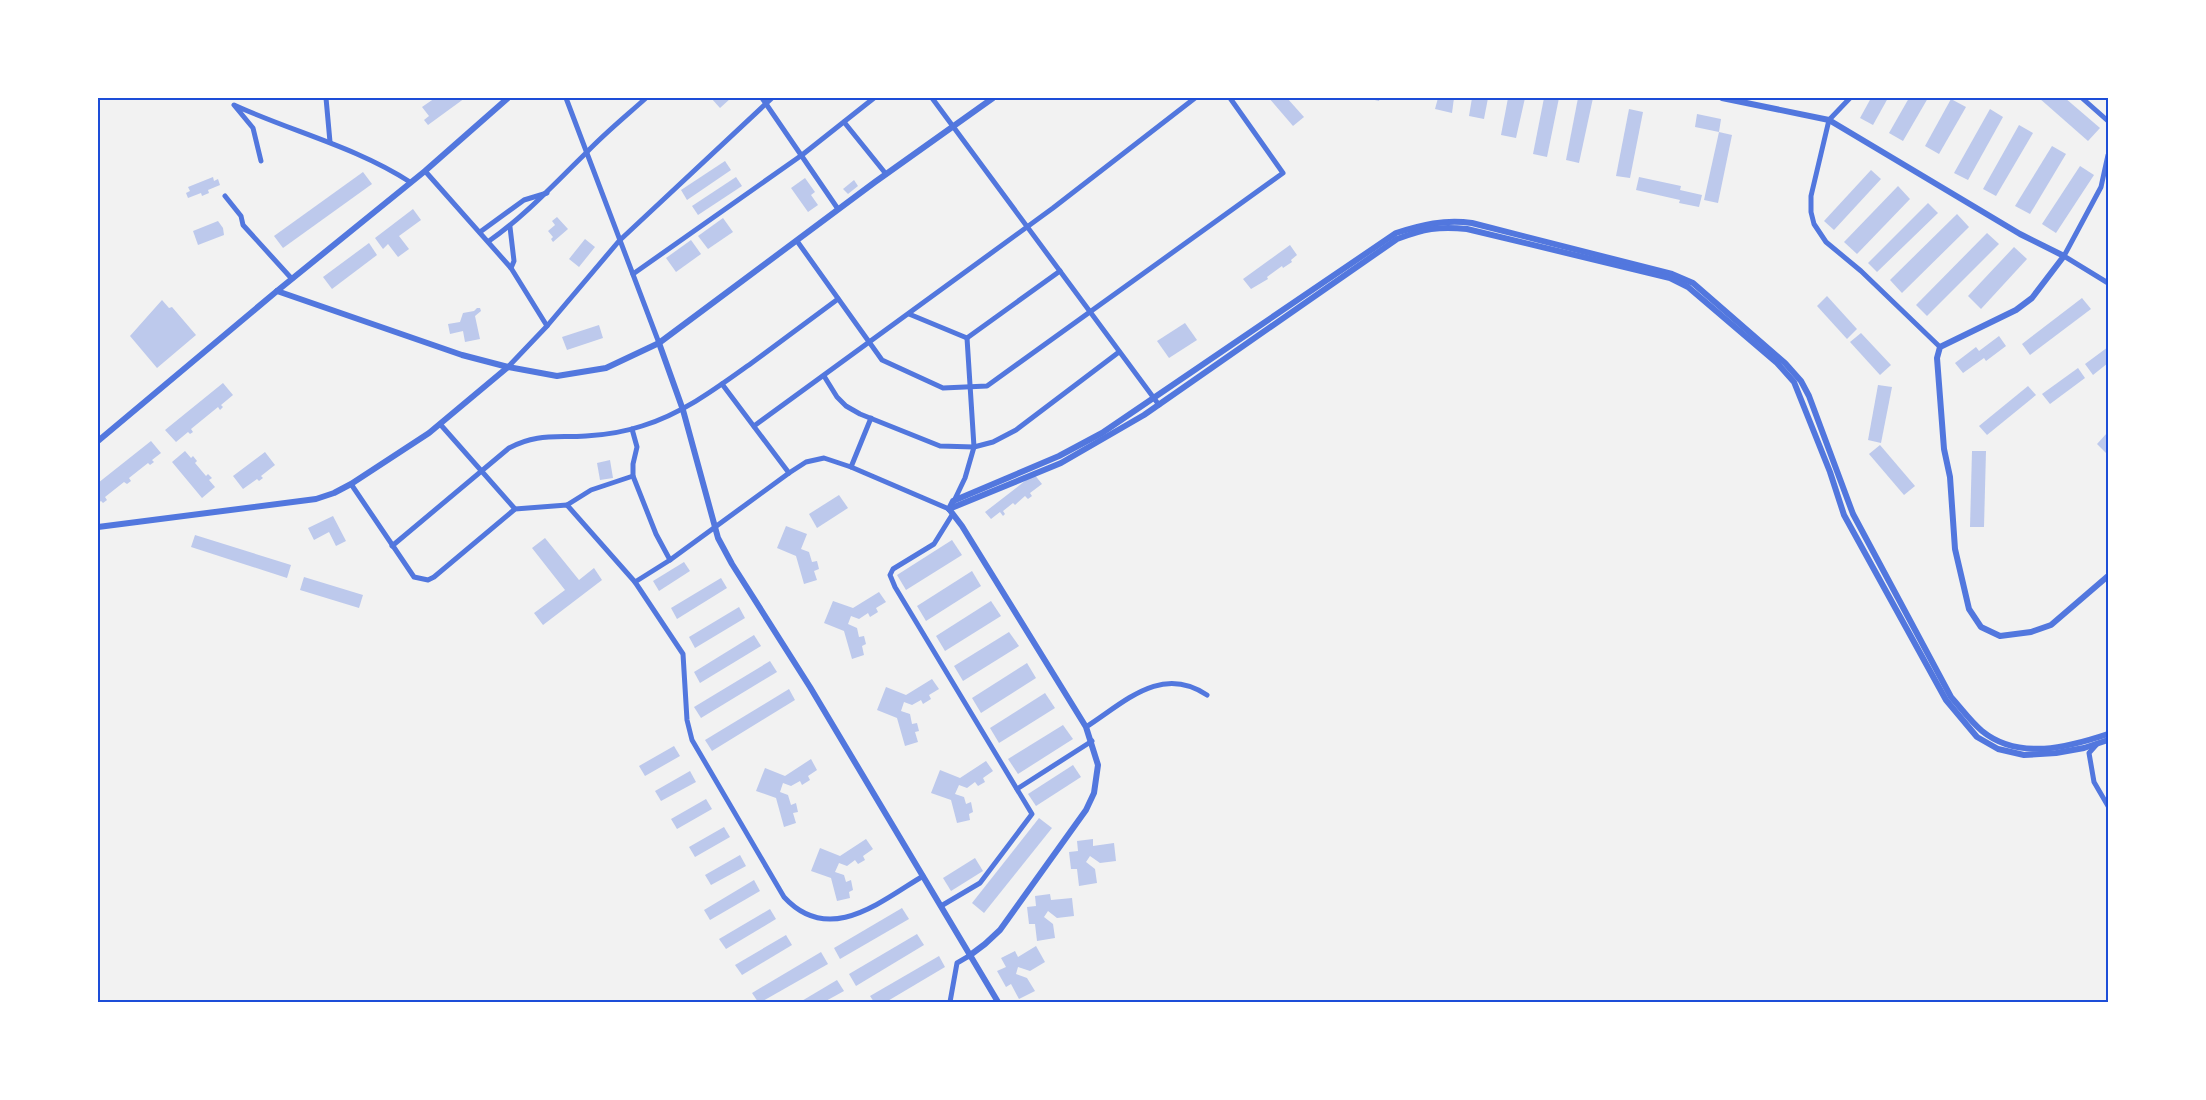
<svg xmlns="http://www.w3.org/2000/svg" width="2206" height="1100" font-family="Helvetica,sans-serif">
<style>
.building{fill:#bdc9ec}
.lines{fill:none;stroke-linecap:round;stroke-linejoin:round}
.minor{stroke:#5277de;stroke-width:5}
.tertiary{stroke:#5277de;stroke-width:6}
.neatline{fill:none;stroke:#1d4ed8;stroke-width:2}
</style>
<rect width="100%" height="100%" fill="#f2f2f2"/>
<g class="building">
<path d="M435 98H465L428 125 424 120 429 116 422 107Z"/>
<path d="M711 98H731L720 108Z"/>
<path d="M1269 98H1287L1304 117 1293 126Z"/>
<path d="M1366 98H1380L1379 101Z"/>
<path d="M1438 98H1454L1452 113 1435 109Z"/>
<path d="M1472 98H1488L1484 119 1469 116Z"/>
<path d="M1508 98H1525L1516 138 1501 135Z"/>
<path d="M1544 98H1559L1547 157 1533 154Z"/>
<path d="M1578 98H1593L1579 163 1566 160Z"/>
<path d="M1871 98H1888L1873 125 1860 118Z"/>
<path d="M1909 98H1928L1903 141 1889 133Z"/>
<path d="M2039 98H2065L2100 128 2088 141Z"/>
<path d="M1951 99 1966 107 1939 154 1925 146Z"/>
<path d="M1629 109 1643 112 1630 178 1616 176Z"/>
<path d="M1990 109 2003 117 1968 180 1954 173Z"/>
<path d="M1697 114 1721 119 1719 132 1695 127Z"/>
<path d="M2019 125 2033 133 1996 196 1983 189Z"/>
<path d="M1719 132 1732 135 1718 203 1704 200Z"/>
<path d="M2052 146 2066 154 2030 214 2015 206Z"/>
<path d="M725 161 731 170 687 200 681 190Z"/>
<path d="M2080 166 2094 175 2056 233 2042 224Z"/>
<path d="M1871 170 1881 179 1834 230 1824 221Z"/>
<path d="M363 172 372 184 283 248 274 236Z"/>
<path d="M213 177 214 181 218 179 220 185 208 190 209 193 202 196 201 193 188 198 186 193 190 191 188 187Z"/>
<path d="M736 177 742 186 698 215 692 206Z"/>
<path d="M1639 177 1681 186 1680 190 1702 195 1699 207 1679 203 1680 200 1636 190Z"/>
<path d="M805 178 815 192 811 195 818 205 808 212 791 188Z"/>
<path d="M854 180 858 186 848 194 843 189Z"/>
<path d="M1898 186 1910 199 1857 254 1844 242Z"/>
<path d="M1928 203 1938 213 1877 272 1868 263Z"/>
<path d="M413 209 421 220 399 236 409 249 398 257 388 244 383 249 375 238Z"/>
<path d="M1957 214 1969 227 1902 293 1890 280Z"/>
<path d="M557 217 568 229 553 242 551 239 553 237 548 231 555 225 552 221Z"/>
<path d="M723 218 733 232 708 249 698 236Z"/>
<path d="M218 221 223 228 224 235 198 245 193 231Z"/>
<path d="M1987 233 1999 244 1927 316 1916 305Z"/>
<path d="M585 239 595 247 579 267 569 259Z"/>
<path d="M691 240 701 254 676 272 666 258Z"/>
<path d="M369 243 377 255 332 289 323 277Z"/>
<path d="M1290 245 1297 255 1291 260 1292 262 1283 268 1282 266 1267 277 1268 279 1251 289 1243 279Z"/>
<path d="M2014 247 2027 259 1981 309 1968 296Z"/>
<path d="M1827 296 1857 329 1847 339 1817 306Z"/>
<path d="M2082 298 2091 309 2030 355 2022 344Z"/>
<path d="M162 300 169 308 172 307 196 335 157 368 130 336Z"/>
<path d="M477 308H480L481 311 475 316 480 339 465 342 463 331 450 334 448 324 460 322 463 313 474 311Z"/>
<path d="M1185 323 1197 340 1169 358 1157 341Z"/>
<path d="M599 325 603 338 567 350 562 337Z"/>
<path d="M1861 333 1891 365 1880 375 1850 342Z"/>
<path d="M1999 336 2006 346 1986 361 1984 358 1963 373 1955 363 1976 347 1979 351Z"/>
<path d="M2108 347V363L2093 375 2085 364Z"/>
<path d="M2078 368 2085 378 2050 404 2042 394Z"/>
<path d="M223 383 233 395 221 405 223 407 220 410 218 407 191 429 193 432 190 434 188 432 176 442 165 430Z"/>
<path d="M1878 385 1892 387 1881 443 1868 440Z"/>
<path d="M2028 386 2036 395 1987 435 1979 426Z"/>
<path d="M2107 433 2108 435V455L2097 444Z"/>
<path d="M151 441 161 453 152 460 154 462 150 465 148 463 129 478 131 481 127 484 124 482 105 497 107 500 103 503 101 501 98 503V483Z"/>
<path d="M1880 445 1915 486 1904 495 1869 454Z"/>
<path d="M185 451 191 458 193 456 197 461 195 463 206 476 208 474 212 478 209 480 215 487 202 498 172 462Z"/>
<path d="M1972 451H1986L1984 527H1970Z"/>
<path d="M265 452 275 465 261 476 263 478 259 481 257 479 243 489 233 476Z"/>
<path d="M610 460 613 478 600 480 597 463Z"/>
<path d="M1034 474 1042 484 1030 493 1032 496 1028 499 1025 496 1015 505 1013 503 1003 511 1005 514 1003 516 1000 512 991 519 985 512Z"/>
<path d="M839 495 848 508 817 528 809 514Z"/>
<path d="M333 516 346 541 336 546 329 532 314 540 308 528Z"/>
<path d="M786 526 807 534 801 549 809 552 812 562 817 561 819 569 814 571 817 580 804 584 796 556 777 548Z"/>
<path d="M195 535 291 565 287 578 191 547Z"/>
<path d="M545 538 579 580 594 568 602 580 543 625 534 613 565 590 532 548Z"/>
<path d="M952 540 962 555 906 590 897 575Z"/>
<path d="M684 562 690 571 659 591 653 581Z"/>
<path d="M972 571 981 586 926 621 917 606Z"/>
<path d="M304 577 363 595 359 608 300 590Z"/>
<path d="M721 578 727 588 677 619 671 608Z"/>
<path d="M879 592 886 602 876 608 878 612 870 617 868 613 859 619 851 616 848 624 857 628 859 637 864 636 866 644 862 646 864 655 852 659 844 631 824 623 833 601 853 608Z"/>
<path d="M991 601 1001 616 945 651 936 636Z"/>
<path d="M739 607 745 618 695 648 689 637Z"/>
<path d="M1009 632 1019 646 963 681 954 666Z"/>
<path d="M754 635 761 646 700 683 694 672Z"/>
<path d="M770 661 777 672 701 718 694 707Z"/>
<path d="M1027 663 1036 678 981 713 972 698Z"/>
<path d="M932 679 939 689 929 695 931 699 923 704 921 700 912 705 904 702 901 711 910 714 912 724 917 723 919 731 915 732 918 742 905 746 897 718 877 710 886 687 906 695Z"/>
<path d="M789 689 795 700 712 751 705 740Z"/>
<path d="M1045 693 1055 708 999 743 990 728Z"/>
<path d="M1063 725 1073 739 1018 774 1008 759Z"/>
<path d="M674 746 680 756 645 776 639 766Z"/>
<path d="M811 759 817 770 808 776 810 780 802 785 800 781 791 786 783 783 780 792 788 795 791 805 796 803 798 812 793 813 796 823 784 827 776 798 756 791 765 768 785 776Z"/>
<path d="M986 761 993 771 983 778 985 782 978 786 975 782 967 788 959 785 955 794 964 797 966 804 971 802 973 812 969 814 970 820 957 823 951 800 931 793 940 770 960 778Z"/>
<path d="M1073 765 1081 777 1036 806 1028 794Z"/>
<path d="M690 771 696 782 661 801 655 791Z"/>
<path d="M706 799 712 809 677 829 671 819Z"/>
<path d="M1039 818 1052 828 984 913 972 903Z"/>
<path d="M724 827 730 837 695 857 689 847Z"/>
<path d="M866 839 873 849 863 856 865 860 858 864 855 860 847 866 839 863 835 872 844 875 846 882 851 880 853 890 849 892 850 898 837 901 831 878 811 871 820 848 840 856Z"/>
<path d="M1093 839V846L1114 843 1116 861 1100 863 1090 856 1086 862 1095 869 1097 883 1079 886 1077 869H1071L1069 852 1078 851 1077 841Z"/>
<path d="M740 855 746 866 711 885 705 875Z"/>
<path d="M975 858 983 871 951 891 943 878Z"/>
<path d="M754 880 760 891 710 920 704 910Z"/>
<path d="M1050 894 1051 900 1072 898 1074 916 1057 918 1048 911 1044 917 1053 924 1055 938 1037 941 1035 924H1029L1027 907 1036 906 1035 896Z"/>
<path d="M902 908 909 919 840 959 834 948Z"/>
<path d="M770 909 776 919 726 949 719 939Z"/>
<path d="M917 934 924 945 856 986 849 974Z"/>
<path d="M786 935 792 945 742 975 735 965Z"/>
<path d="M1036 946 1045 962 1030 971 1018 967 1016 974 1027 978 1035 991 1019 999 1011 984 1006 987 997 971 1006 967 1001 958 1015 951 1018 957Z"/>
<path d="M821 952 828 964 761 1002H758L752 993Z"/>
<path d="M939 956 945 967 886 1002H874L870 996Z"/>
<path d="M837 980 844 991 824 1002H800Z"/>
</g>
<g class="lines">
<g class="minor">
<path d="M326 98 330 142"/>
<path d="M566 98 659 343"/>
<path d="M762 98 838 209"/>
<path d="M932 98 1159 405"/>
<path d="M1850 98 1829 120 1811 196V212L1814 224 1826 242 1861 271 1940 347"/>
<path d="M2082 98 2108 121"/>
<path d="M844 122 886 174"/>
<path d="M2108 155 2101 187 2064 256 2108 283"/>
<path d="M261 161 253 128 234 105C293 132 356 147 410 182"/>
<path d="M425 171 511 268 547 326"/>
<path d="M225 196 241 216 243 225 292 279"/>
<path d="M510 227 514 261 511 268"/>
<path d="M480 232 524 200 547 193"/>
<path d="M489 241C525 216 554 184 586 153 605 133 626 116 646 98"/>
<path d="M797 241 882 360 943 388 987 386 1283 173 1230 98"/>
<path d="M633 274 802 155 874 98"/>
<path d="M909 314 967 338 1060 271"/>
<path d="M508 367 547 326 619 241 772 98"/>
<path d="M824 376 837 397 846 406 860 414 940 446 974 447 993 442 1016 430 1119 352"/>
<path d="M722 384 789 473"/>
<path d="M440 424 515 509"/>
<path d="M754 426 1053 208 1195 98"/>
<path d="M632 429 637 447 633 464V476L656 534 670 560"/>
<path d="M851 467 871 418"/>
<path d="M351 484 414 577 428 580 434 577 515 509 567 505 635 582 670 560 789 473 806 462 824 458 851 467 949 509"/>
<path d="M954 501 965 478 974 447 967 338"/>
<path d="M567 505 591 490 633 476"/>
<path d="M392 546 509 448C537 433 556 438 586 436 605 435 624 432 642 426 684 413 718 387 753 362 781 341 810 320 838 299"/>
<path d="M635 582 683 654 687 720 692 740 784 897C829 946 880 902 923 876"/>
<path d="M1086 727C1125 702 1161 664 1207 695"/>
<path d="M2097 744 2089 753 2094 782 2108 806"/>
<path d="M1017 789 1092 741"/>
<path d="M941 906 980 883 1032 814 895 587 890 575 893 569 934 544 952 515"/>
<path d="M950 1002 957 963 969 956"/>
</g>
<g class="tertiary">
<path d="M1722 98 1829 120 2020 234 2064 256 2032 298 2016 310 1940 347 1937 358 1944 449 1950 477 1955 549 1969 609 1981 627 2000 636 2031 632 2051 625 2108 576"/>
<path d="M277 291 462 355 508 367 557 376 606 368 659 343 875 182 993 98"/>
<path d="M659 343 683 410 718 538 732 564 810 687 998 1002"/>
<path d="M98 441 277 291 425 171 508 98"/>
<path d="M949 509 953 501 1059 456 1102 433 1396 233C1422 225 1444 219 1472 223L1672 274 1693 283 1785 363 1801 381 1809 396 1853 514 1951 697C1961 708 1971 722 1982 731 2019 761 2069 747 2108 734"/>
<path d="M949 509 1061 463 1144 415 1397 239C1424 229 1438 226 1467 229L1670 278 1688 287 1777 363 1794 382 1830 472 1844 515 1946 700 1977 737 1998 749 2024 755 2056 753 2084 748 2108 740"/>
<path d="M949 509 962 526 1086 727 1098 765 1094 793 1086 810 1000 930 985 944 969 956"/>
<path d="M98 527 316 499 334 493 351 484 429 433 508 367"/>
</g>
</g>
<rect width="2206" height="1100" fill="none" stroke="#ffffff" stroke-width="198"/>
<rect x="99" y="99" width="2008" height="902" class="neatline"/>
</svg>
